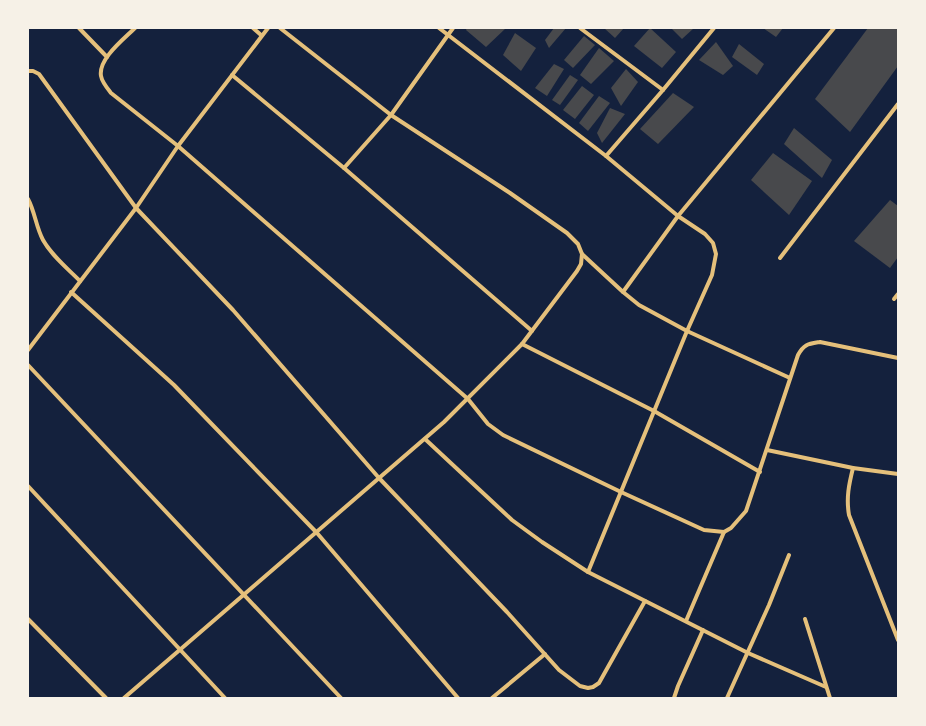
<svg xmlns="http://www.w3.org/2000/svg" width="926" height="726" font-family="'Exo 2',sans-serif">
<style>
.building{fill:#48494c}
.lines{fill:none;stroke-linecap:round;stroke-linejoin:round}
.minor{stroke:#e5c07b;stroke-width:4}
</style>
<rect width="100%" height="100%" fill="#14213d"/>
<g class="building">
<path d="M467 28H506L486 47 466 30Z"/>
<path d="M554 28H566L549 48 545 40Z"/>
<path d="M604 28H624L615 38Z"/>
<path d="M650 28 676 52 662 68 634 46Z"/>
<path d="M671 28H694L682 39Z"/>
<path d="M763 28H783L776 37Z"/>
<path d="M868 28 898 29V66L850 132 815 99Z"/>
<path d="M515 33 536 48 521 71 503 55Z"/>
<path d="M584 36 595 45 573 68 564 60Z"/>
<path d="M716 42 733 66 723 75 699 60Z"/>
<path d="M739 44 764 64 757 75 732 57Z"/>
<path d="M599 48 614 61 591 84 580 75Z"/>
<path d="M554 64 564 69 547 96 535 88Z"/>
<path d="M626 69 638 82 621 106 611 88Z"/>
<path d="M570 75 578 80 560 105 552 100Z"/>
<path d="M582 86 594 95 575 119 563 110Z"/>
<path d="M673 93 694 107 658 144 640 129Z"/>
<path d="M599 96 610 103 588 131 579 123Z"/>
<path d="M610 108 625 114 602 143 597 133Z"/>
<path d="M794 128 832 160 822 178 784 144Z"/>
<path d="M773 153 812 181 789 215 751 180Z"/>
<path d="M890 200 898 206V257L890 268 854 241Z"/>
</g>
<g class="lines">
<g class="minor">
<path d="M79 28 107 57"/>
<path d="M135 28C124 39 98 59 101 76 102 82 107 88 111 93L178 146 468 399 488 424 503 435 621 492 704 530 724 532 731 528 746 511 798 355C804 344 808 344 820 342L898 358"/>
<path d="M253 28 261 35"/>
<path d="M439 28 606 156 678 216 705 234 713 243 716 254 712 275 687 331 588 572"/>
<path d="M580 28 663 90"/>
<path d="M28 71H33L39 74 136 208 233 310 379 478 507 612 559 670 580 686 588 688 593 687 599 683 645 601"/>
<path d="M232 75 344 168 532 331"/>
<path d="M606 156 663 90 714 28"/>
<path d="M344 168 391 115 453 28"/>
<path d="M28 199C35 212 36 227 43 240 52 256 67 268 80 281"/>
<path d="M582 254 623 292 639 305 687 331 790 378"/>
<path d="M780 258 898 104"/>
<path d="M71 292 174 385 317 533 458 698"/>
<path d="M623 292 678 216 834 28"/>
<path d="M894 299 898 294"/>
<path d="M522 344 654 411 760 472"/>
<path d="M28 350 136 208 178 146 268 28"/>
<path d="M28 365 341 698"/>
<path d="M425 439 512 520 542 542 588 572 748 653 826 687"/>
<path d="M767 450 853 468 898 474"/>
<path d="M853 468C849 484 846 498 849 515L898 640"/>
<path d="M28 486 225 698"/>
<path d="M28 619 106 698"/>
<path d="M805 619 830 698"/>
<path d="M686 621 724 532"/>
<path d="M124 698 444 422 522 344 577 271 581 264 582 254 578 244 567 233 510 193 391 115 280 28"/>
<path d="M492 698 545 654"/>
<path d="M674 698 678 686 703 630"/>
<path d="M727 698 769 605 789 555"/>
</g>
</g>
<rect width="926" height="726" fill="none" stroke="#f6f1e7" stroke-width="58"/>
</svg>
